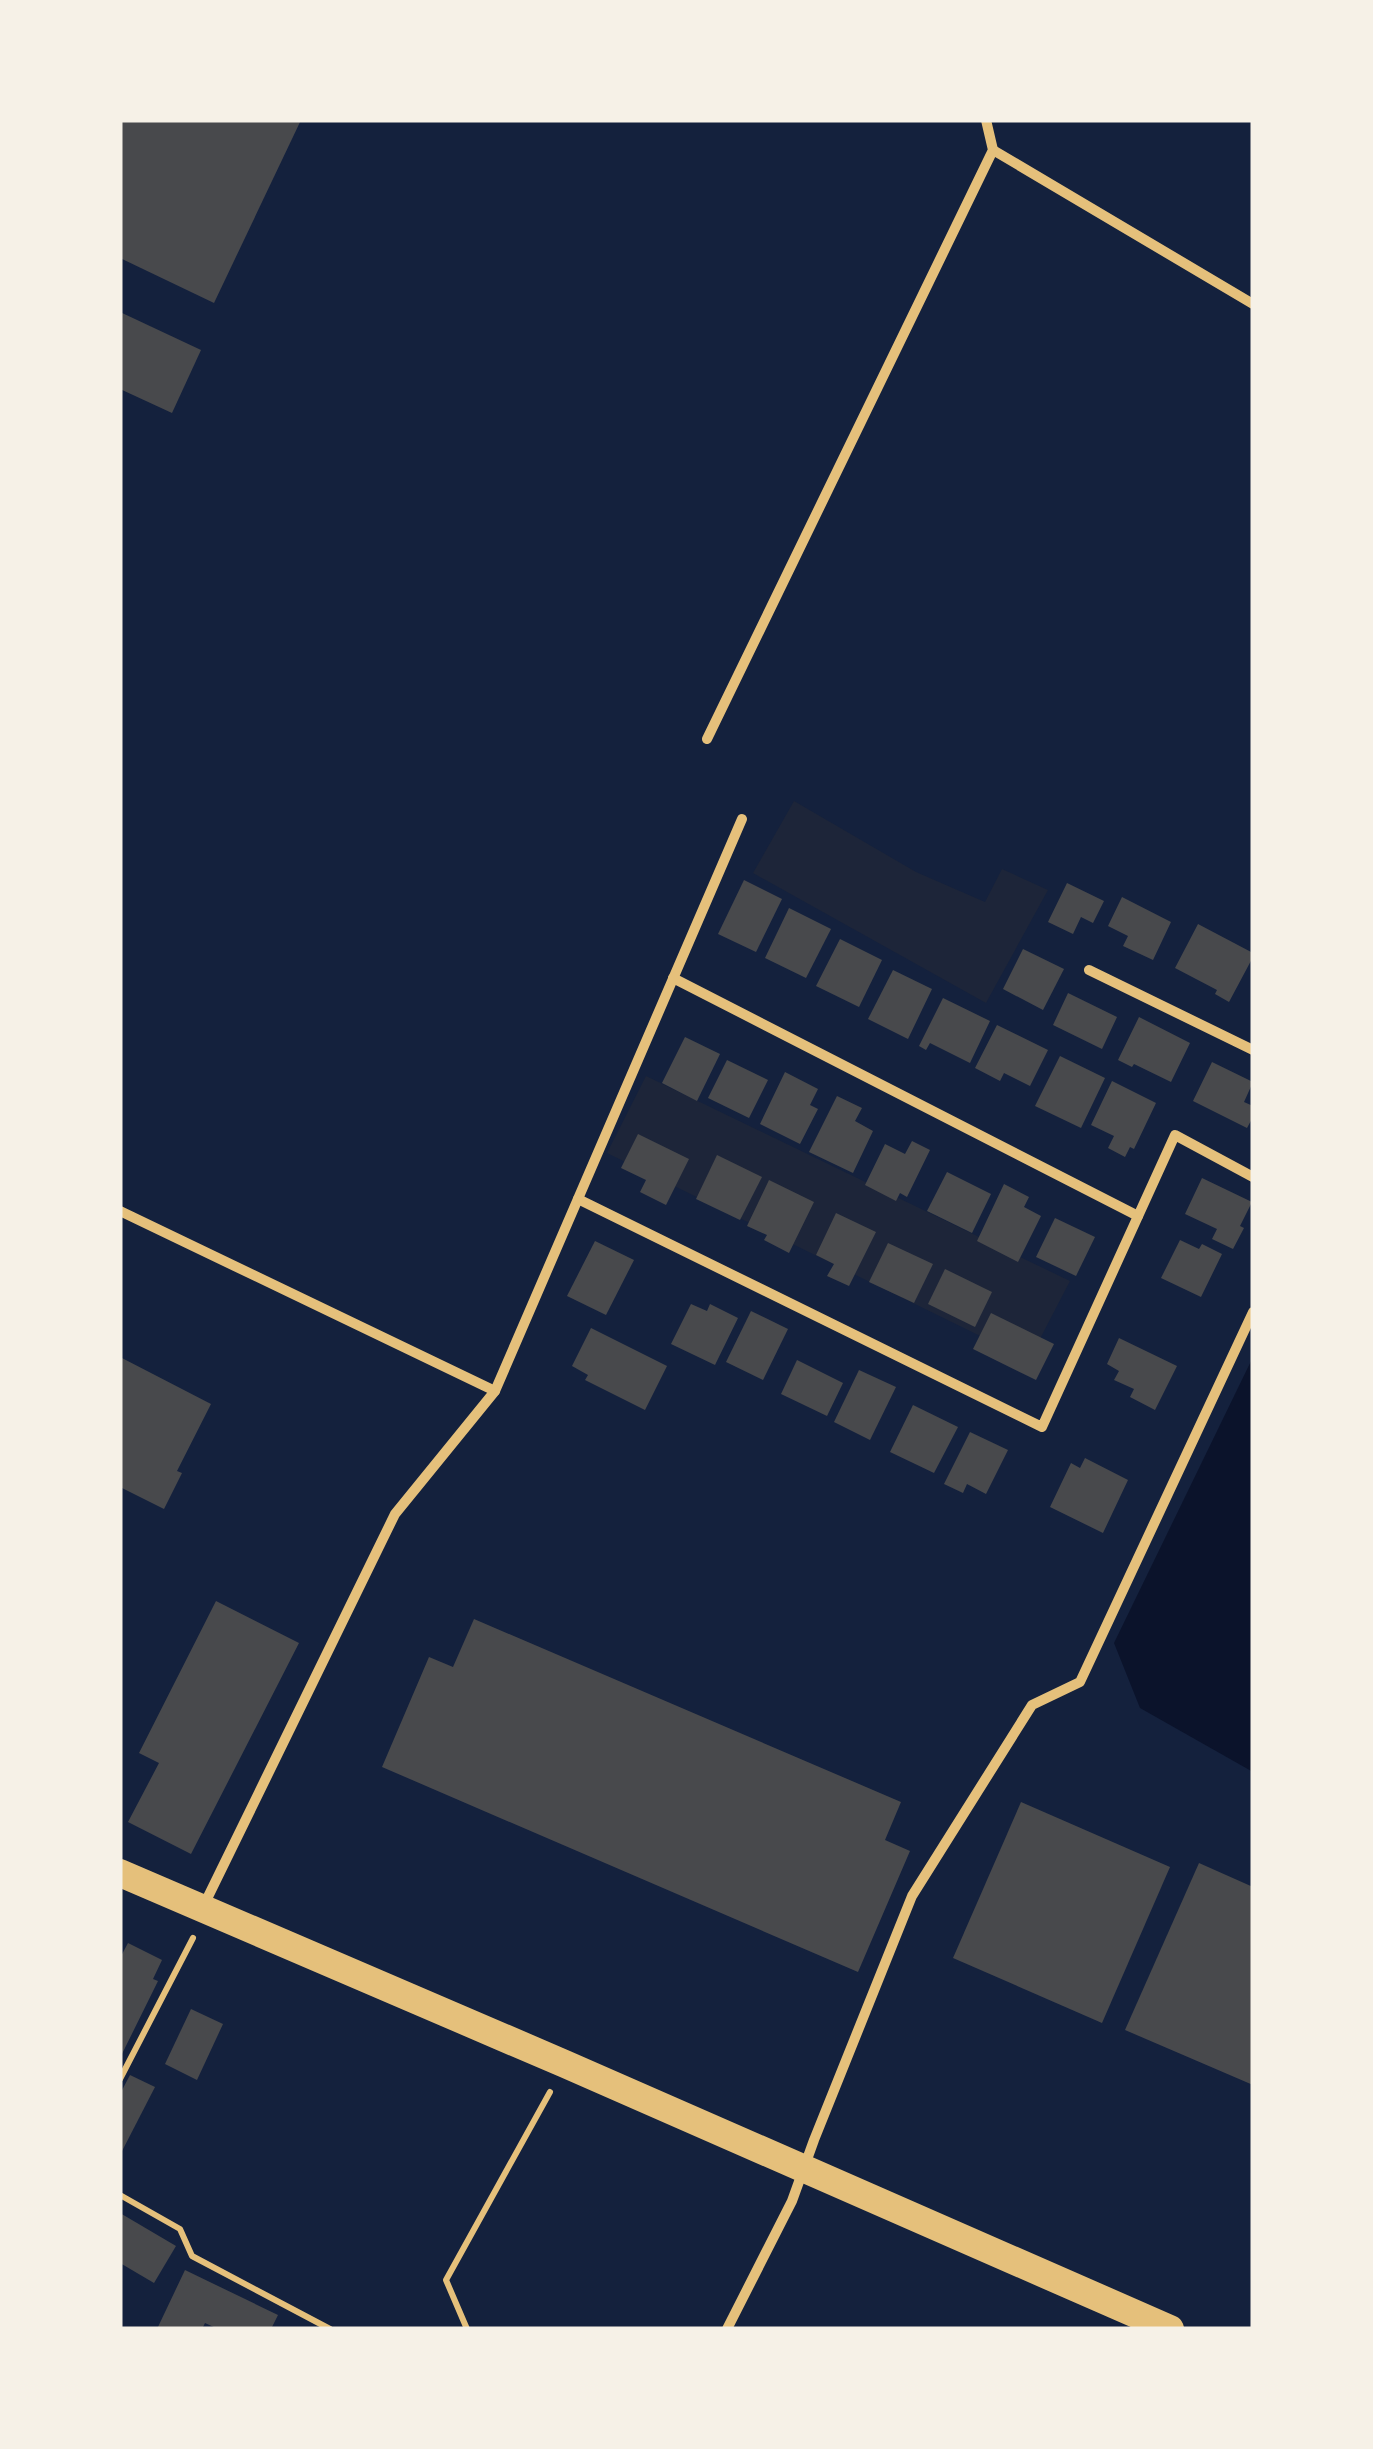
<svg xmlns="http://www.w3.org/2000/svg" width="1373" height="2449" font-family="Cabin,sans-serif">
<style>
.green{fill:#1d2539}
.water{fill:#0b132b}
.building{fill:#48494c}
.lines{fill:none;stroke-linecap:round;stroke-linejoin:round}
.path{stroke:#e5c07b;stroke-width:6}
.minor{stroke:#e5c07b;stroke-width:10}
.trunk{stroke:#e5c07b;stroke-width:28}
</style>
<rect width="100%" height="100%" fill="#14213d"/>
<g class="green">
<path d="M794 801 916 872 985 902 1002 869 1048 890 986 1003 753 873Z"/>
<path d="M646 1076 1070 1281 1029 1360 607 1153Z"/>
</g>
<path class="water" d="M1253 1357V1772L1140 1708 1114 1643Z"/>
<g class="building">
<path d="M120 120H301L214 303 120 258Z"/>
<path d="M120 312 201 350 172 413 120 389Z"/>
<path d="M744 880 782 899 756 952 718 934Z"/>
<path d="M1067 883 1104 901 1093 923 1081 917 1073 934 1048 922Z"/>
<path d="M1122 897 1171 922 1153 960 1123 946 1128 936 1108 926Z"/>
<path d="M789 908 831 929 806 978 765 958Z"/>
<path d="M1198 924 1253 953V957L1229 1002 1215 994 1217 990 1175 968Z"/>
<path d="M840 939 882 960 859 1007 816 986Z"/>
<path d="M1023 949 1064 969 1043 1010 1003 989Z"/>
<path d="M893 970 932 989 908 1039 868 1019Z"/>
<path d="M1068 993 1117 1017 1102 1049 1053 1025Z"/>
<path d="M943 998 990 1021 970 1063 930 1043 926 1050 919 1046Z"/>
<path d="M1139 1017 1190 1043 1171 1082 1134 1064 1132 1067 1118 1060Z"/>
<path d="M997 1025 1048 1050 1030 1086 1004 1073 1000 1081 975 1068Z"/>
<path d="M685 1037 720 1054 697 1101 662 1083Z"/>
<path d="M1060 1056 1105 1078 1081 1128 1035 1106Z"/>
<path d="M727 1060 768 1080 749 1118 708 1098Z"/>
<path d="M1212 1062 1253 1082 1244 1102 1253 1106V1117L1247 1128 1193 1101Z"/>
<path d="M785 1072 818 1089 810 1105 818 1109 800 1144 760 1124Z"/>
<path d="M1112 1081 1156 1103 1134 1149 1130 1147 1125 1157 1108 1148 1114 1136 1091 1125Z"/>
<path d="M837 1096 862 1108 855 1121 873 1131 853 1173 809 1152Z"/>
<path d="M638 1134 689 1159 666 1205 640 1192 646 1180 621 1168Z"/>
<path d="M912 1141 930 1150 907 1197 900 1193 896 1201 865 1185 885 1144 905 1154Z"/>
<path d="M717 1155 762 1177 740 1220 696 1199Z"/>
<path d="M947 1172 991 1194 972 1233 927 1211Z"/>
<path d="M1202 1178 1252 1202 1240 1226 1244 1228 1233 1249 1212 1239 1217 1229 1185 1214Z"/>
<path d="M769 1180 814 1202 789 1253 764 1240 767 1235 747 1226Z"/>
<path d="M1004 1184 1029 1197 1024 1207 1041 1216 1018 1262 977 1241Z"/>
<path d="M836 1213 876 1232 849 1286 827 1276 834 1264 816 1255Z"/>
<path d="M1055 1218 1095 1237 1076 1276 1036 1257Z"/>
<path d="M1180 1240 1199 1249 1202 1244 1222 1254 1201 1297 1161 1278Z"/>
<path d="M595 1241 634 1260 606 1315 567 1296Z"/>
<path d="M888 1243 933 1264 914 1303 869 1282Z"/>
<path d="M945 1269 992 1292 975 1327 928 1304Z"/>
<path d="M691 1304 707 1311 710 1304 738 1318 715 1365 671 1344Z"/>
<path d="M751 1311 788 1329 763 1380 726 1362Z"/>
<path d="M991 1313 1054 1344 1036 1380 973 1349Z"/>
<path d="M591 1328 667 1366 645 1410 585 1380 588 1375 572 1366Z"/>
<path d="M1119 1338 1177 1366 1155 1410 1130 1397 1134 1389 1114 1380 1119 1371 1107 1364Z"/>
<path d="M120 1357 211 1404 177 1471 182 1473 164 1509 120 1487Z"/>
<path d="M797 1360 843 1383 827 1416 781 1394Z"/>
<path d="M859 1370 896 1387 870 1440 834 1422Z"/>
<path d="M913 1405 958 1427 934 1473 890 1452Z"/>
<path d="M970 1432 1008 1450 986 1494 967 1484 963 1493 944 1484Z"/>
<path d="M1085 1458 1128 1480 1103 1533 1050 1507 1071 1463 1080 1468Z"/>
<path d="M216 1601 299 1643 191 1854 128 1822 159 1763 139 1753Z"/>
<path d="M474 1619 901 1802 885 1840 910 1851 858 1972 382 1767 429 1657 453 1667Z"/>
<path d="M1021 1802 1170 1867 1102 2023 953 1958Z"/>
<path d="M1199 1863 1253 1887V2085L1125 2030Z"/>
<path d="M128 1943 162 1960 153 1979 158 1981 120 2058V1958Z"/>
<path d="M191 2009 223 2024 197 2080 165 2064Z"/>
<path d="M130 2075 155 2087 120 2155V2094Z"/>
<path d="M120 2213 176 2246 154 2283 120 2263Z"/>
<path d="M185 2270 278 2315 271 2329H218L205 2323 202 2329H157Z"/>
</g>
<g class="lines">
<g class="path">
<path d="M120 2079 193 1938"/>
<path d="M120 2195 180 2229 192 2256 330 2329"/>
<path d="M467 2329 446 2280 550 2092"/>
</g>
<g class="minor">
<path d="M993 150 1253 304"/>
<path d="M707 739 993 150 986 120"/>
<path d="M1089 970 1253 1050"/>
<path d="M673 978 1138 1216"/>
<path d="M578 1199 1042 1427 1175 1135 1253 1177"/>
<path d="M120 1211 495 1391"/>
<path d="M203 1907 395 1514 495 1391 742 819"/>
<path d="M727 2329 792 2201 814 2140 912 1896 1032 1705 1080 1682 1253 1312"/>
</g>
<path class="trunk" d="M120 1873 565 2064 1170 2329"/>
</g>
<rect width="1373" height="2449" fill="none" stroke="#f6f1e7" stroke-width="245"/>
</svg>
